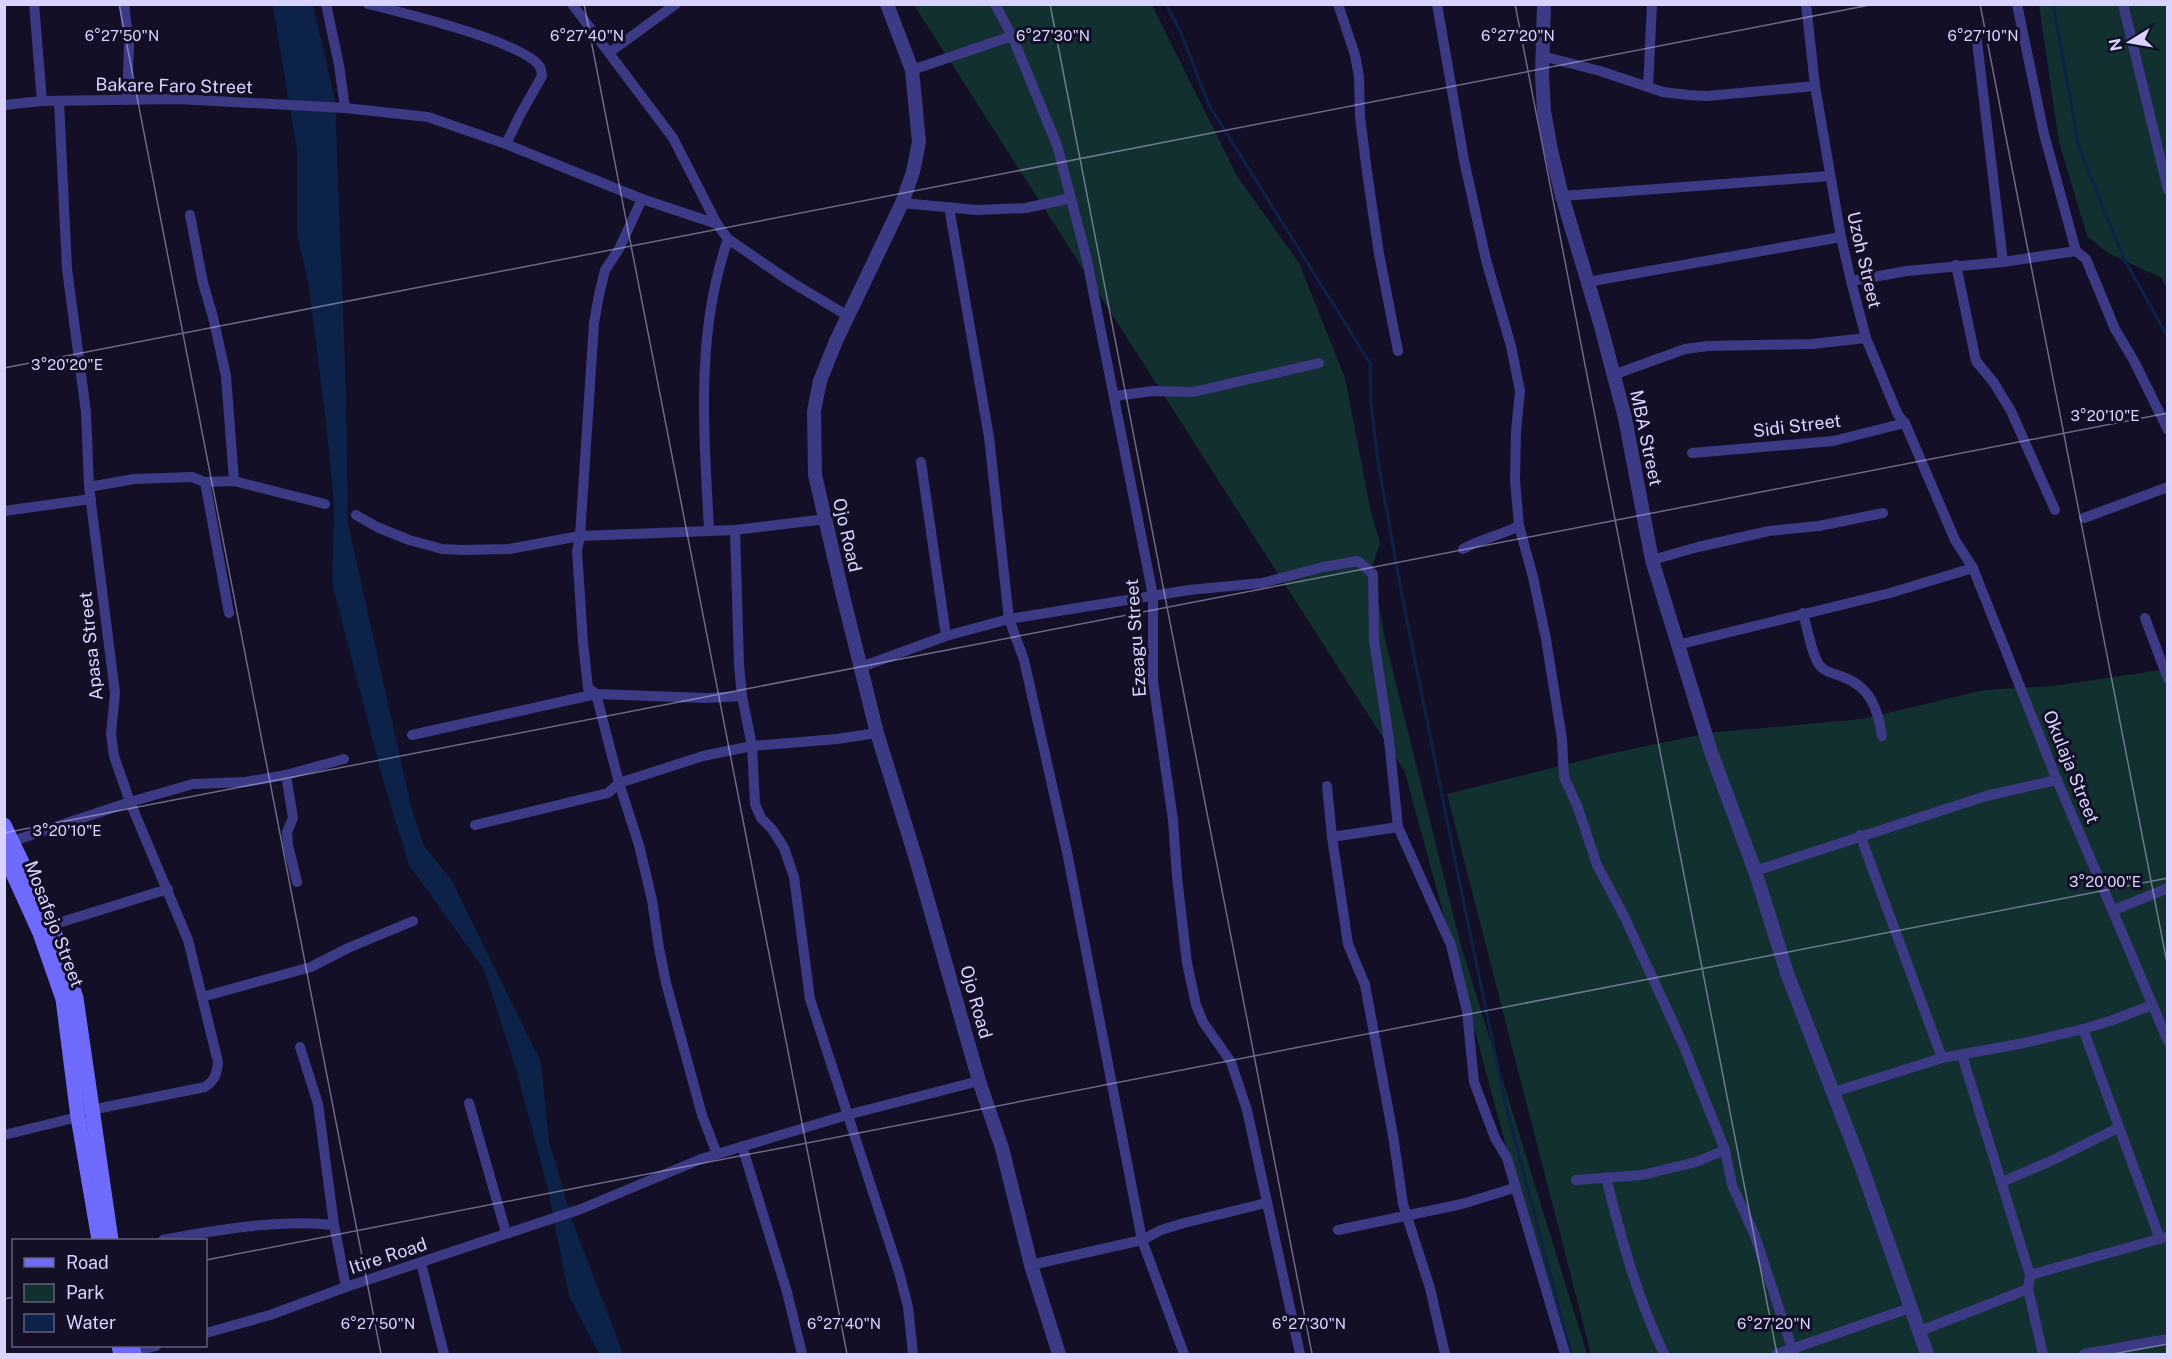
<svg xmlns="http://www.w3.org/2000/svg" width="2172" height="1359" font-family="'Public Sans',sans-serif">
<style>
.green{fill:#12302f}
.water{fill:#0c2248}
.lines{fill:none;stroke-linecap:round;stroke-linejoin:round}
.stream{stroke:#0c2248;stroke-width:3}
.minor{stroke:#3d3a85;stroke-width:10}
.tertiary{stroke:#3d3a85;stroke-width:14}
.secondary{stroke:#6f6bff;stroke-width:15}
.ticks{fill:none;stroke:#d9d4ff;stroke-width:1.5;stroke-opacity:0.45}
.labels{text-anchor:middle;stroke-width:6;stroke-linejoin:round;paint-order:stroke}
.street-label{font-size:18px;fill:#d9d4ff;stroke:#130f26}
.ticks-label{font-size:15px;text-anchor:middle;fill:#d9d4ff;stroke:#130f26;stroke-width:6;stroke-linejoin:round;paint-order:stroke}
</style>
<rect width="100%" height="100%" fill="#130f26"/>
<g class="green">
<path d="M914 5H1152L1237 176 1299 263 1345 378 1370 508 1380 543 1372 567 1385 639 1460 942 1587 1354H1562L1405 772Z"/>
<path d="M2039 5H2167V290L2162 278 2108 253 2087 236 2059 142Z"/>
<path d="M2167 669V1354H1591L1447 794 1600 756 1708 733 1862 719 1984 690 2053 686Z"/>
</g>
<path class="water" d="M273 5H313L335 100 346 390 348 524 411 806 424 846 451 879 541 1062 549 1141 572 1220 623 1354H599L569 1296 548 1190 517 1072 484 969 409 865 383 780 332 583 334 506 327 431 309 288 297 232V151Z"/>
<g class="lines">
<g class="stream">
<path d="M1166 4 1181 33 1209 105 1370 363 1371 403 1378 462 1402 596 1456 865 1505 1102 1571 1354"/>
<path d="M2053 4 2079 148 2124 259 2168 337"/>
</g>
<g class="minor">
<path d="M34 4 42 101"/>
<path d="M124 4 129 45 127 100"/>
<path d="M326 4 339 65 345 108"/>
<path d="M368 4C400 12 525 42 540 67 541 68 542 75 542 76L520 115 506 144"/>
<path d="M572 4 673 138 717 224"/>
<path d="M995 4 1012 36 1057 145 1087 260 1153 596V681L1173 820 1177 877 1187 963 1196 1005 1203 1022 1231 1062 1247 1110 1300 1354"/>
<path d="M1338 4 1355 55 1359 77 1360 117 1367 172 1379 254 1398 351"/>
<path d="M1437 4 1464 160 1486 260 1511 346 1520 391 1516 431 1515 480 1519 526 1533 577 1546 639 1562 739 1564 777 1578 808 1597 865 1624 916 1682 1042 1725 1150 1732 1185 1755 1236 1794 1354"/>
<path d="M1806 4 1815 86 1841 237 1851 281 1866 338 1898 415 1905 423 1955 540 1973 568 2057 780 2168 1041"/>
<path d="M2017 4 2044 134 2076 251 2086 259 2115 329 2134 361 2168 430"/>
<path d="M2123 4 2168 190"/>
<path d="M1977 41 2003 262"/>
<path d="M610 52 676 4"/>
<path d="M1542 56 1600 71 1663 92 1688 95 1707 96 1815 86"/>
<path d="M912 70 1012 36"/>
<path d="M1648 87 1652 4"/>
<path d="M59 101 67 269 86 412 89 487 115 693 111 734 114 756 130 802 188 940 218 1062C217 1074 215 1080 205 1087L91 1110"/>
<path d="M4 105 42 101 178 99 345 108 428 117 506 144 642 199 717 224 728 239 791 282 848 316"/>
<path d="M1562 196 1830 176"/>
<path d="M642 199 619 249 605 270 599 295 594 323 580 536 577 551 583 642 588 688 596 694 619 783 639 845 652 900 659 948 666 983 702 1115 717 1154"/>
<path d="M902 203 977 210 1026 208 1071 198"/>
<path d="M949 207 989 437 1009 619 1024 660 1067 852 1142 1240 1184 1354"/>
<path d="M190 215 203 283 213 317 226 376 234 481"/>
<path d="M1956 265 1976 361 1994 383 2011 411 2055 510"/>
<path d="M1851 281 1907 271 2003 262 2076 251"/>
<path d="M1587 282 1841 237"/>
<path d="M1613 375 1685 349 1708 346 1812 344 1866 338"/>
<path d="M1115 396 1153 391 1193 392 1319 363"/>
<path d="M1692 453 1833 441 1905 423"/>
<path d="M921 462 946 636"/>
<path d="M205 482 229 613"/>
<path d="M89 487 134 479 192 477 205 482 234 481 325 504"/>
<path d="M4 511 91 499"/>
<path d="M356 515 377 527 409 540 442 549 463 550 509 549 580 536 735 530 826 519"/>
<path d="M2084 518 2168 487"/>
<path d="M709 530C704 430 695 335 728 239"/>
<path d="M735 530 739 665 742 696 752 746 755 804 761 818 772 829 784 848 794 877 810 999 899 1272 908 1307 913 1354"/>
<path d="M1463 549C1481 539 1501 535 1519 526"/>
<path d="M1652 560 1698 547 1769 531 1819 526 1883 513"/>
<path d="M1803 613C1807 626 1812 658 1821 667 1827 673 1836 674 1843 677 1871 687 1878 710 1882 736"/>
<path d="M2145 618 2168 679"/>
<path d="M1677 645 1890 593 1973 568"/>
<path d="M861 667 946 636 1009 619 1189 590 1262 583 1323 567 1358 561 1373 574 1374 640 1389 740 1398 827 1451 945 1467 1011 1474 1082 1495 1138 1507 1158 1565 1354"/>
<path d="M412 735 596 694 706 698 742 696"/>
<path d="M286 775 293 818 287 832 288 845 297 882"/>
<path d="M1327 786 1332 837 1348 944 1365 985 1393 1135 1403 1204 1430 1288 1445 1354"/>
<path d="M475 825 608 793 619 783 703 756 752 746 837 739 877 733"/>
<path d="M1860 835 1942 1058"/>
<path d="M1332 837 1398 827"/>
<path d="M13 841 130 802 193 784 245 782 286 775 344 759"/>
<path d="M1755 871 1986 796 2057 780"/>
<path d="M2114 910 2168 888"/>
<path d="M52 925 168 889"/>
<path d="M202 997 311 967 348 948 413 921"/>
<path d="M2083 1029 2160 1239"/>
<path d="M300 1047 318 1104 334 1225 346 1287"/>
<path d="M1962 1055 2030 1275 2028 1289 2043 1354"/>
<path d="M1834 1092 1942 1058 2024 1043 2083 1029 2110 1021 2152 1005"/>
<path d="M469 1103 506 1233"/>
<path d="M4 1135 78 1117"/>
<path d="M742 1146 787 1292 802 1354"/>
<path d="M1606 1177C1621 1238 1637 1297 1664 1354"/>
<path d="M1576 1180 1642 1175 1696 1162 1725 1150"/>
<path d="M2002 1182 2055 1159 2118 1128"/>
<path d="M1338 1230 1462 1204 1514 1188"/>
<path d="M163 1240C215 1230 280 1219 334 1225"/>
<path d="M421 1263 444 1354"/>
<path d="M1031 1265 1142 1240 1161 1230 1184 1223 1266 1203"/>
<path d="M2030 1275 2166 1237"/>
<path d="M1920 1331 2028 1289"/>
<path d="M206 1333 270 1315 346 1287 581 1209 701 1159 847 1115 979 1081"/>
<path d="M133 1352 156 1346"/>
<path d="M1777 1354 1910 1308"/>
<path d="M2084 1354 2168 1339"/>
</g>
<g class="tertiary">
<path d="M887 4 912 70 919 142 913 172 902 203 836 341 820 381 814 411 815 475 843 596 877 733 916 859 979 1081 1002 1148 1031 1265 1059 1354"/>
<path d="M1544 4 1542 75 1544 111 1551 150 1562 196 1600 323 1625 418 1652 560 1711 752 1755 871 1787 973 1861 1165 1927 1354"/>
</g>
<g class="secondary">
<path d="M4 825 52 925 76 998 111 1240"/>
<path d="M4 854 40 933 63 999 78 1117 99 1240"/>
<path d="M119 1346 121 1354"/>
<path d="M132 1346 134 1354"/>
</g>
</g>
<path class="ticks" d="M119 4 381 1354M584 4 847 1354M1050 4 1312 1354M1515 4 1777 1354M1980 4 2168 968M4 368 1875 4M4 833 2168 413M206 1260 2168 878M4 1299 14 1297M2113 1354 2168 1344"/>
<g class="labels">
<g class="street-label">
<text transform="translate(174 86) rotate(1)" y="6">Bakare Faro Street</text>
<text transform="translate(1864 260) rotate(77)" y="6">Uzoh Street</text>
<text transform="translate(1797 426) rotate(-7)" y="6">Sidi Street</text>
<text transform="translate(1646 438) rotate(78)" y="6">MBA Street</text>
<text transform="translate(847 535) rotate(77)" y="6">Ojo Road</text>
<text transform="translate(1136 638) rotate(-94)" y="6">Ezeagu Street</text>
<text transform="translate(91 646) rotate(-96)" y="6">Apasa Street</text>
<text transform="translate(2071 767) rotate(68)" y="6">Okulaja Street</text>
<text transform="translate(54 924) rotate(69)" y="6">Mosafejo Street</text>
<text transform="translate(976 1002) rotate(74)" y="6">Ojo Road</text>
<text transform="translate(388 1256) rotate(-18)" y="6">Itire Road</text>
</g>
</g>
<g class="ticks-label">
<text x="122" y="41">6°27'50"N</text>
<text x="587" y="41">6°27'40"N</text>
<text x="1053" y="41">6°27'30"N</text>
<text x="1518" y="41">6°27'20"N</text>
<text x="1983" y="41">6°27'10"N</text>
<text x="67" y="370">3°20'20"E</text>
<text x="2105" y="421">3°20'10"E</text>
<text x="67" y="836">3°20'10"E</text>
<text x="2105" y="887">3°20'00"E</text>
<text x="378" y="1329">6°27'50"N</text>
<text x="844" y="1329">6°27'40"N</text>
<text x="1309" y="1329">6°27'30"N</text>
<text x="1774" y="1329">6°27'20"N</text>
</g>
<rect width="2172" height="1359" fill="none" stroke="#d9d4ff" stroke-width="12"/>
<rect x="12" y="1239" width="195" height="108" fill="#130f26" stroke="#625e7d" stroke-width="1.5"/>
<rect x="24" y="1258" width="30" height="9" fill="#6f6bff" stroke="#625e7d" stroke-width="1.5"/>
<text x="66" y="1269" font-size="18" fill="#d9d4ff">Road</text>
<rect x="24" y="1284" width="30" height="18" fill="#12302f" stroke="#625e7d" stroke-width="1.5"/>
<text x="66" y="1299" font-size="18" fill="#d9d4ff">Park</text>
<rect x="24" y="1314" width="30" height="18" fill="#0c2248" stroke="#625e7d" stroke-width="1.5"/>
<text x="66" y="1329" font-size="18" fill="#d9d4ff">Water</text>
<g transform="translate(2130 42) rotate(259)" stroke="#130f26" stroke-width="4.5" paint-order="stroke">
<path d="M0-4.5L10 22L0 15L-10 22Z" fill="#d9d4ff"/>
<text y="-9" font-size="16" font-weight="bold" text-anchor="middle" fill="#d9d4ff">N</text>
</g>
</svg>
